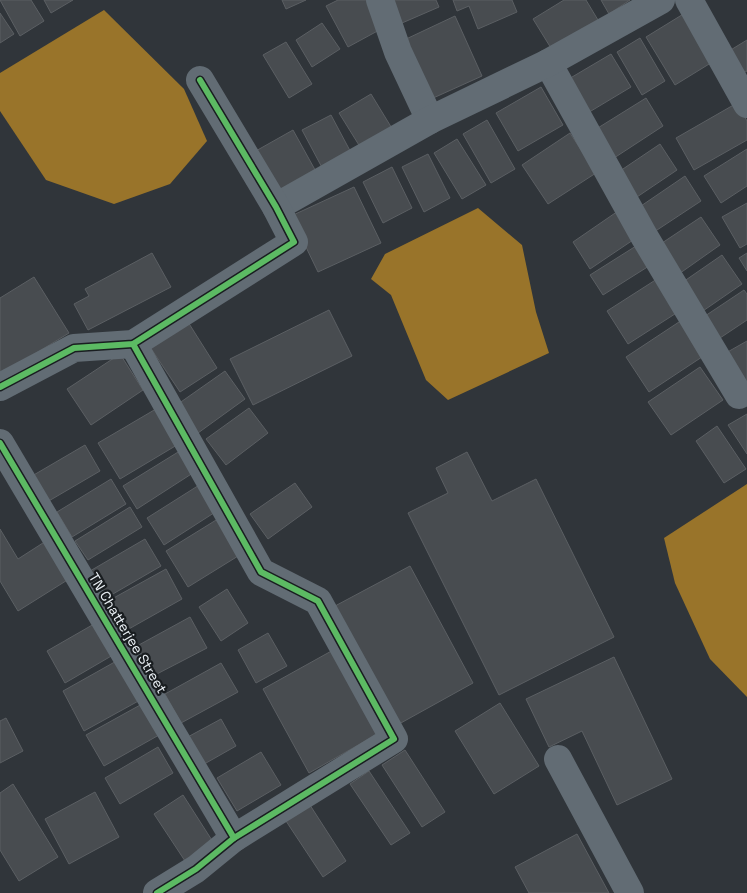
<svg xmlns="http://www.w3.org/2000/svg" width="747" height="893" font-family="'Space Grotesk',sans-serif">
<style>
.water{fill:#99742a}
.building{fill:#484c50;stroke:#5b5f63}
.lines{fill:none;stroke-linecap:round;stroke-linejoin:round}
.minor{stroke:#626c74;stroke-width:28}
.cycleway-casing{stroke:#191d20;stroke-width:9}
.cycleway{stroke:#5cba63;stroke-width:6}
.labels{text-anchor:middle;stroke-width:4.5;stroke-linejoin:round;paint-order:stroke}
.street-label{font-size:14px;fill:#ebf1f6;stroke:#191d20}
</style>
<rect width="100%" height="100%" fill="#30353a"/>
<g class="water">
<path d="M104 10 184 89 207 141 170 184 114 204 46 180 0 111V73Z"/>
<path d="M478 208 522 245 536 312 549 353 448 400 426 380 391 295 371 279 385 254Z"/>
<path d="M747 484V697L710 659 675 583 664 538Z"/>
</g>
<g class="building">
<path d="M0 0H31L44 21 20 36Z"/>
<path d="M44 0H73L51 13Z"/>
<path d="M282 0H306L286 9Z"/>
<path d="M338 0H369L383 28 348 47 326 6Z"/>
<path d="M392 0H436L439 7 402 23Z"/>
<path d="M453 0H512L517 12 478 29 469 6 457 11Z"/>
<path d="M564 0H586L601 25 554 53 533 19Z"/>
<path d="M601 0H630L609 14Z"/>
<path d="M0 13 14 34 0 43Z"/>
<path d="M685 13 714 61 675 85 646 37Z"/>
<path d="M455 16 482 76 431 99 404 40Z"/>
<path d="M322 23 340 49 312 67 296 40Z"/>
<path d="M640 38 665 81 642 95 617 52Z"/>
<path d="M747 40V71L743 73 729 51Z"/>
<path d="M286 42 312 84 289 98 263 55Z"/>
<path d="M611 54 631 87 586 114 567 80Z"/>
<path d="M541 87 563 125 518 151 496 113Z"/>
<path d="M371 94 393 130 362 150 339 113Z"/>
<path d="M646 98 663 126 611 160 593 131Z"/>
<path d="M737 103 747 121V140L694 170 676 138Z"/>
<path d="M331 115 355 160 326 175 302 130Z"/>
<path d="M487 120 515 169 491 183 463 134Z"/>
<path d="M293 130 319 177 280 199 254 152Z"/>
<path d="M570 133 596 173 548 204 522 165Z"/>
<path d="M457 139 486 185 462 199 434 153Z"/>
<path d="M660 144 677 170 634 199 617 173Z"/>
<path d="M747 149V186L721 203 704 176Z"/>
<path d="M428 154 450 198 424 212 402 167Z"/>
<path d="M392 167 412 208 383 223 363 182Z"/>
<path d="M685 176 701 201 654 232 638 208Z"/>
<path d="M354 187 381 243 318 272 291 216Z"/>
<path d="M747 203V244L740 248 722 217Z"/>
<path d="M621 209 639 236 590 269 573 242Z"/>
<path d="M701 217 720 245 676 276 656 247Z"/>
<path d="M636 246 649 266 603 295 590 275Z"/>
<path d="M152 253 171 287 88 330 74 304 89 296 85 289Z"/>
<path d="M747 253V271L739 258Z"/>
<path d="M722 255 742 284 700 313 680 284Z"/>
<path d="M34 277 69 333 0 375V298Z"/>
<path d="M657 279 678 312 628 344 607 311Z"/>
<path d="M744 290 747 294V320L717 340 702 318Z"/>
<path d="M329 310 352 356 253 405 230 359Z"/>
<path d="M682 320 705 355 649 392 626 357Z"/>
<path d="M188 322 217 368 180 392 150 347Z"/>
<path d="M747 341V391L724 354Z"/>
<path d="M120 354 143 390 91 425 67 389Z"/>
<path d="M700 367 723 400 671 435 648 402Z"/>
<path d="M225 371 245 399 198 433 178 404Z"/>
<path d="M161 406 182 442 120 479 98 443Z"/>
<path d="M249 408 268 433 226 465 206 439Z"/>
<path d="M747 414V454L728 425Z"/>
<path d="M717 426 746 469 724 483 696 441Z"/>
<path d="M85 445 100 471 47 502 32 476Z"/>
<path d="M183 449 196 471 137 509 123 486Z"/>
<path d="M467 452 492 501 536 479 614 637 499 695 408 513 448 493 436 468Z"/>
<path d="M111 479 126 504 72 537 57 512Z"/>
<path d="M204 482 220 509 164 545 147 518Z"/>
<path d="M295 483 312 507 268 539 250 514Z"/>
<path d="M130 507 142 527 88 560 75 541Z"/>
<path d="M221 517 243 553 188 587 166 551Z"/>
<path d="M0 529 18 559 46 541 69 579 18 611 0 581Z"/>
<path d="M145 539 161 566 106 598 90 571Z"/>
<path d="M410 566 473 683 399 724 335 606Z"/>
<path d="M166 569 182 599 127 630 110 600Z"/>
<path d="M227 589 248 623 221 641 199 607Z"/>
<path d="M190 617 207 648 153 676 137 646Z"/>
<path d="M94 624 113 655 65 683 47 651Z"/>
<path d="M268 633 287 666 256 683 238 650Z"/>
<path d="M335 649 381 732 309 773 263 689Z"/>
<path d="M614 657 672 779 617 805 582 731 549 747 526 699Z"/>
<path d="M120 659 142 699 84 731 63 691Z"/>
<path d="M221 663 238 692 181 723 165 694Z"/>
<path d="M500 703 539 766 494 794 455 731Z"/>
<path d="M142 704 159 735 104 766 86 735Z"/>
<path d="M6 718 23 751 0 763V721Z"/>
<path d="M221 719 236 746 199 767 184 739Z"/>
<path d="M158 747 173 773 120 804 105 778Z"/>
<path d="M405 750 445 812 422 827 382 765Z"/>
<path d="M261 752 281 785 237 811 217 778Z"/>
<path d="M369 771 410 833 391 845 350 784Z"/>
<path d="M13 784 58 857 19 881 0 850V793Z"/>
<path d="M95 792 119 837 69 864 45 819Z"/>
<path d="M183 795 215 845 187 864 154 814Z"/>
<path d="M308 802 346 861 323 877 284 818Z"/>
<path d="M577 834 609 893H529L515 867Z"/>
</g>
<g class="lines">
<g class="minor">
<path d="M380 0 398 52 430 120"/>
<path d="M689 0 747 104"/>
<path d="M548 63 644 236 739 395"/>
<path d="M276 207 430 120 548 63 661 0"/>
<path d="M133 344 261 572 318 601 394 739 234 838 196 869 157 893"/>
<path d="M0 387 74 348 133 344 294 242 276 207 200 80"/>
<path d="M0 443 234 838"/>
<path d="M558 759 630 893"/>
</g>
<g class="cycleway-casing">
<g id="cycleway">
<path d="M133 344 261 572 318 601 394 739 234 838 196 869 157 893"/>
<path d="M0 387 74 348 133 344 294 242 276 207 200 80"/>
<path d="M0 443 234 838"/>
</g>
</g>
<use href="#cycleway" class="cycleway"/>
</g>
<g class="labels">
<g class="street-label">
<text transform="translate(128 633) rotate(59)" y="5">TN Chatterjee Street</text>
</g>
</g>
</svg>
